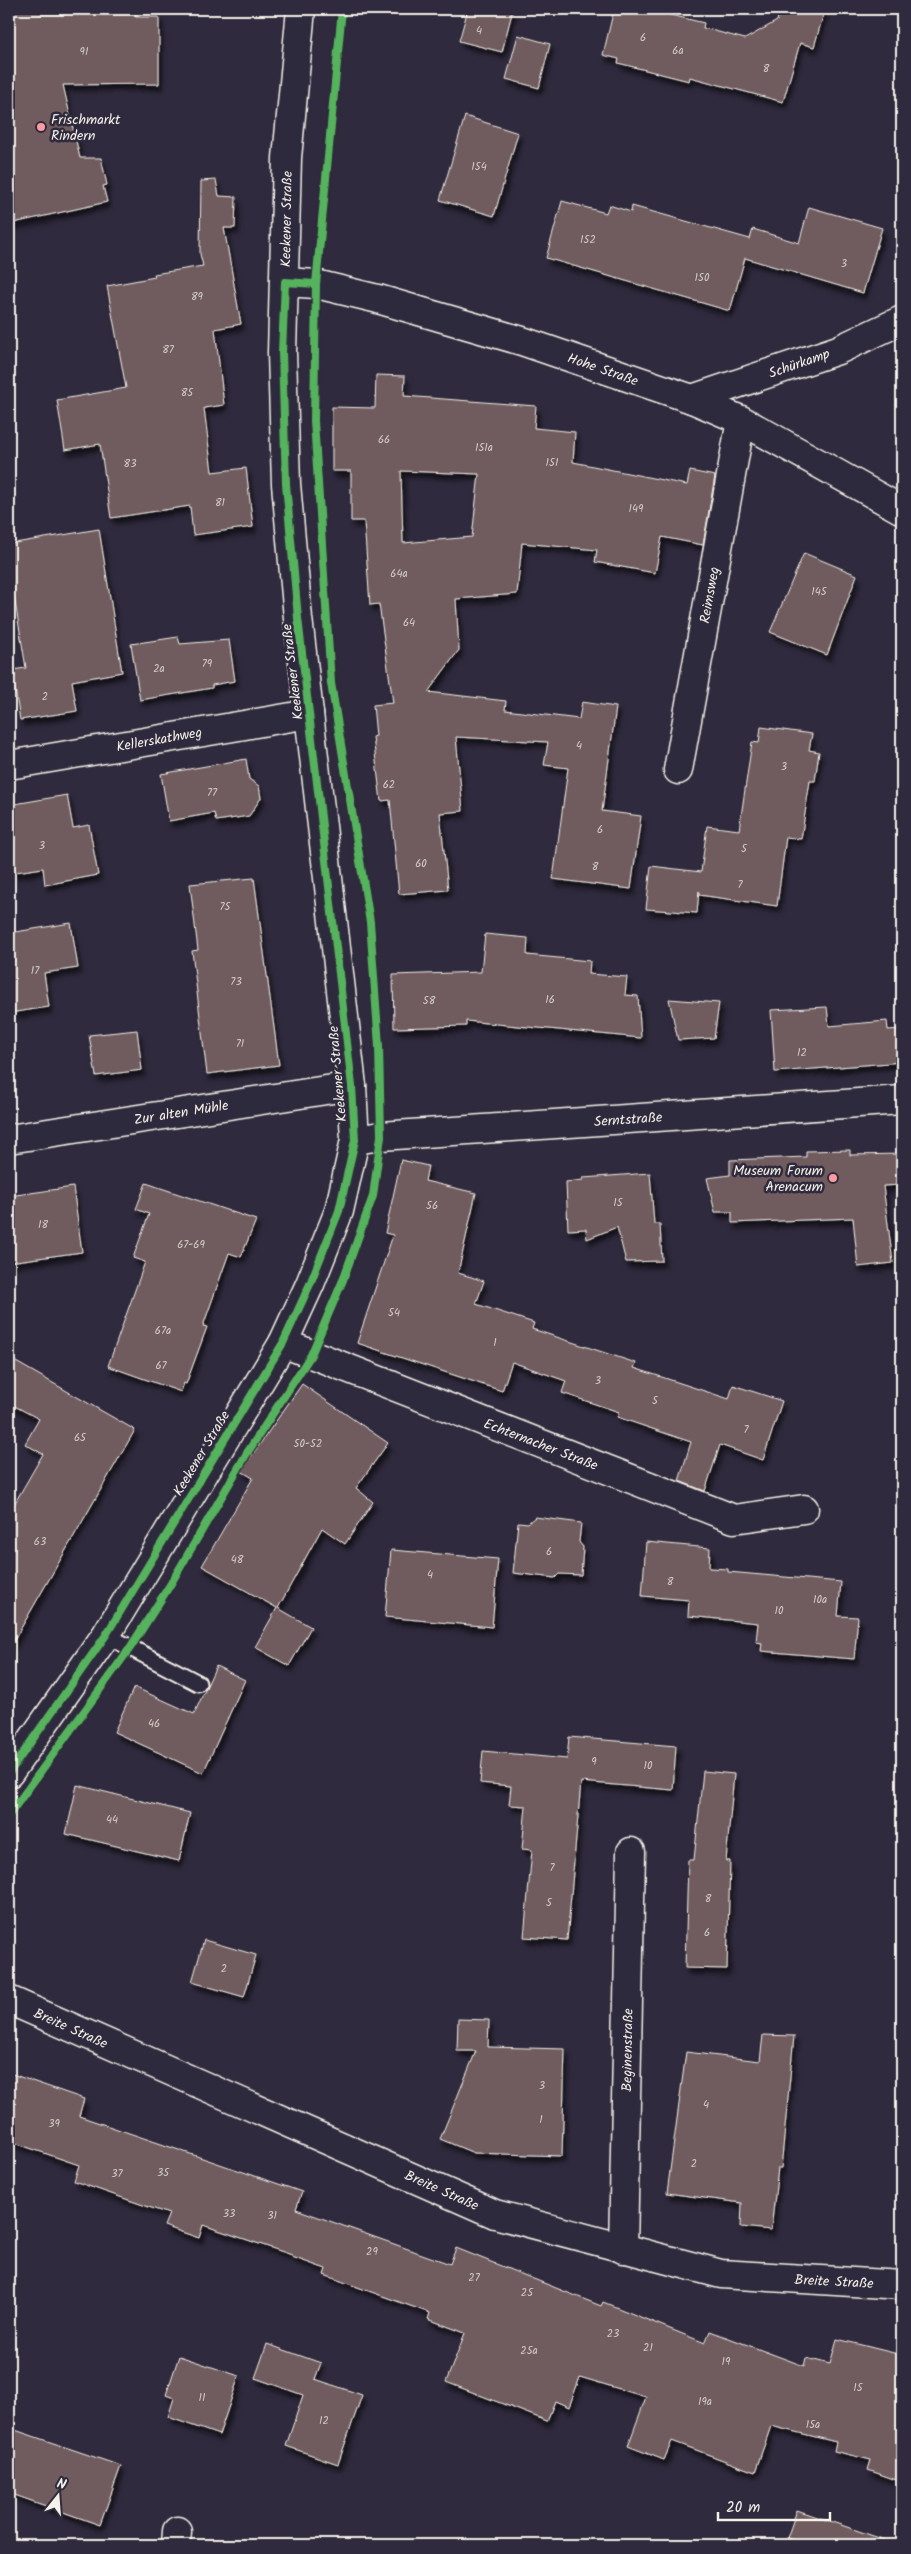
<svg xmlns="http://www.w3.org/2000/svg" width="911" height="2554" font-family="Kalam,sans-serif">
<style>
.building{fill:#705b5e;stroke:#f4f1e8;fill-rule:evenodd;filter:url(#shadow)}
.lines{fill:none;stroke-linecap:round;stroke-linejoin:round}
.service-casing{stroke:#f4f1e8;stroke-width:19}
.minor-casing{stroke:#f4f1e8;stroke-width:31}
.secondary-casing{stroke:#f4f1e8;stroke-width:31}
.service{stroke:#2f2a3d;stroke-width:15}
.minor{stroke:#2f2a3d;stroke-width:28}
.secondary{stroke:#2f2a3d;stroke-width:28}
.cycleway-casing{stroke:#2f2a3d;stroke-width:11}
.cycleway{stroke:#56b35d;stroke-width:8}
.poi-dot{fill:#ff9aa2;stroke:#2f2a3d;stroke-width:2}
.labels{text-anchor:middle;stroke-width:5;stroke-linejoin:round;paint-order:stroke}
.number-label{font-size:11px;fill:#d3ccc6}
.poi-label{font-size:14px;fill:#f4f1e8;stroke:#2f2a3d;text-anchor:start}
.street-label{font-size:14px;fill:#f4f1e8;stroke:#2f2a3d}
</style>
<defs>
<filter id="shadow"><feDropShadow dx="3" dy="5.5" stdDeviation="2.5" flood-color="#0009"/></filter>
</defs>
<rect width="100%" height="100%" fill="#2f2a3d"/>
<filter id="ink" filterUnits="userSpaceOnUse"><feTurbulence type="fractalNoise" baseFrequency=".02" numOctaves="2"/><feDisplacementMap in="SourceGraphic" scale="10" xChannelSelector="R" yChannelSelector="G"/><feConvolveMatrix kernelMatrix="1 2 1 2 8 2 1 2 1" color-interpolation-filters="sRGB"/></filter>
<g filter="url(#ink)">
<g class="building">
<path d="M9 9H136V17H159V84L63 85 80 158H101L107 185 103 186 107 202 9 224Z"/>
<path d="M468 9H513L502 52 459 41Z"/>
<path d="M614 9H646L704 23 703 28 745 39 777 21 780 9H825L814 47 800 43 783 102 690 77 689 81 618 63 619 59 603 55Z"/>
<path d="M518 35 550 44 539 88 506 79Z"/>
<path d="M465 116 518 133 494 216 440 200Z"/>
<path d="M216 180 219 196 236 197 235 228H224L241 324 215 329 224 405 204 408 212 472 246 468 253 527 193 535 190 506 111 518 100 444 65 450 57 400 126 388 107 286 155 277 154 274 203 266 200 254 201 181Z"/>
<path d="M562 201 606 213 609 205 631 212 632 206 750 239 753 229 799 243 809 207 882 228 863 293 745 258 730 311 546 258Z"/>
<path d="M376 375 405 376 404 396 536 406 534 428 575 432 573 462 687 485 690 471 715 476 703 545 662 537 655 573 595 562 597 550 522 543 517 594 456 599 459 650 428 692 506 701 505 710 579 719 582 702 616 707 602 811 641 816 631 889 553 879 568 768 544 765 548 742 456 737 463 811 440 813 448 890 399 894 390 800 381 801 373 737 376 736 373 705 393 703 379 604 370 605 364 521H351V471H332V407L375 408ZM401 471 479 474 472 537 403 543Z"/>
<path d="M99 529 122 672 72 681 77 711 20 720 12 670 26 668 9 566V544Z"/>
<path d="M804 553 857 575 827 655 770 632Z"/>
<path d="M178 637 180 644 229 640 235 681 212 685V688L140 700 131 644Z"/>
<path d="M761 727 812 734 809 750 819 752 815 781H810L801 839 786 837 777 906 699 895V891L697 913 646 909 651 866 701 872 707 826 739 830 752 742 759 743Z"/>
<path d="M246 759 249 779 259 786 261 798 249 816 216 821 214 813 169 821 161 774Z"/>
<path d="M67 795 73 828 89 825 98 875 45 885 43 868 9 873V805Z"/>
<path d="M254 878 279 1065 207 1074 192 951 198 950 190 884Z"/>
<path d="M71 923 78 968 44 973 49 1007 9 1013V933Z"/>
<path d="M485 934 528 938 527 955 590 961 589 974 627 977 625 995 638 996 641 1038 466 1021V1026L394 1028 393 975 481 972Z"/>
<path d="M669 999 719 1003 714 1038 678 1040Z"/>
<path d="M827 1007 829 1026 887 1021 888 1030 902 1029V1062L775 1072 771 1010Z"/>
<path d="M137 1030 142 1070 96 1076 89 1035Z"/>
<path d="M850 1150V1155L902 1154V1185L883 1186 893 1263 858 1267 853 1218 732 1223V1212H715L707 1178 730 1175V1160L806 1157V1151Z"/>
<path d="M401 1160 428 1166 425 1181 476 1193 458 1273 484 1281 476 1304 534 1323 532 1329 636 1363 634 1368 729 1399 733 1385 782 1401 763 1460 720 1445 705 1491 679 1481 691 1442 617 1417 619 1412 562 1393 566 1381 512 1362 502 1391 357 1343 393 1235 385 1233Z"/>
<path d="M650 1173 654 1224H660L662 1261 626 1262 617 1227 587 1239 586 1229 568 1230 566 1182 583 1180V1178Z"/>
<path d="M146 1183 256 1220 241 1257 229 1253 203 1326 207 1327 186 1384 184 1383 181 1392 108 1366 145 1262 133 1258 149 1214 136 1209Z"/>
<path d="M73 1187 82 1252 9 1262V1196Z"/>
<path d="M9 1358 135 1430 9 1649V1513L43 1454 25 1444 39 1419 9 1403Z"/>
<path d="M302 1384 388 1443 356 1488 373 1502 345 1544 322 1528 278 1608 311 1627 289 1666 255 1647 277 1608 202 1566 253 1478 241 1471Z"/>
<path d="M535 1517 581 1523 579 1542 583 1547 581 1575 559 1574 555 1578 513 1573 518 1522 528 1523Z"/>
<path d="M646 1542 710 1548 709 1568 728 1569V1572L841 1582 838 1616 858 1617 854 1659 761 1651 762 1643 756 1642 758 1623 688 1616 689 1600 642 1596Z"/>
<path d="M391 1550 498 1559 492 1627 385 1617Z"/>
<path d="M216 1666 245 1680 203 1773 114 1732 134 1687 194 1714Z"/>
<path d="M569 1737 676 1746 673 1790 581 1782 567 1940 524 1937 532 1850 522 1849 526 1806 509 1805 511 1786 480 1783 483 1751 567 1759Z"/>
<path d="M703 1771 734 1774 726 1861H730L727 1969 685 1968 688 1860H694Z"/>
<path d="M77 1785 190 1813 179 1861 66 1834Z"/>
<path d="M204 1940 256 1955 244 1997 192 1982Z"/>
<path d="M458 2019 489 2020 488 2047 565 2049 562 2156 474 2153 440 2139 476 2051H457Z"/>
<path d="M763 2035 794 2036 781 2168H778L771 2230 741 2227 742 2203 667 2193 686 2052 760 2061Z"/>
<path d="M9 2073 84 2099 79 2116 302 2192 296 2209 450 2264 456 2248 601 2306 603 2302 705 2343 710 2331 804 2366 806 2358 830 2364 837 2339 902 2355V2482L868 2470 871 2460 834 2451 836 2442 771 2426 755 2472 672 2441 664 2460 628 2446 646 2397 580 2377 569 2407 555 2401 547 2421 446 2382 465 2333 428 2319 430 2313 324 2275 326 2269 292 2257V2255L203 2225 199 2238 164 2226 169 2214 74 2181 79 2165 9 2141Z"/>
<path d="M267 2344 321 2363 315 2379 362 2395 338 2464 286 2446 303 2395 255 2378Z"/>
<path d="M179 2356 239 2376 219 2435 168 2417 174 2398 166 2395Z"/>
<path d="M9 2428 121 2466 100 2525 9 2493Z"/>
<path d="M797 2510 885 2540 884 2545H808L787 2538Z"/>
</g>
<g class="lines">
<g class="service-casing">
<path id="service" d="M106 1635 198 1683"/>
</g>
<g class="minor-casing">
<g id="minor">
<path d="M285 282 316 284 378 299 522 341 692 399 741 420 902 510"/>
<path d="M692 399 838 350 902 320"/>
<path d="M9 765 309 714"/>
<path d="M678 770 741 420"/>
<path d="M9 1139 352 1086"/>
<path d="M355 1140 381 1136 902 1100"/>
<path d="M283 1343 734 1519 804 1509"/>
<path d="M9 2000 495 2214 721 2274 902 2285"/>
<path d="M623 2249 631 1852"/>
<path d="M176 2545 177 2531"/>
</g>
</g>
<g class="secondary-casing">
<path id="secondary" d="M9 1773 106 1635 283 1343 310 1284 339 1211 355 1140 352 1086 298 618 286 484 282 353 287 158 301 9"/>
</g>
<use href="#service" class="service"/>
<use href="#minor" class="minor"/>
<use href="#secondary" class="secondary"/>
<g class="cycleway-casing">
<g id="cycleway">
<path d="M9 1773 106 1635 283 1343 310 1284 339 1211 355 1140 352 1086 298 618 286 484 282 353 285 282 316 284"/>
<path d="M9 1815 130 1648 170 1585 247 1453 311 1355 343 1280 373 1196 381 1136 379 1046 370 922 331 683 314 421 316 284 342 9"/>
</g>
</g>
<use href="#cycleway" class="cycleway"/>
</g>
</g>
<g class="poi-dot">
<circle cx="41" cy="127" r="5"/>
<circle cx="833" cy="1178" r="5"/>
</g>
<g class="labels">
<g class="number-label">
<text x="479" y="34">4</text>
<text x="643" y="41">6</text>
<text x="678" y="54">6a</text>
<text x="84" y="55">91</text>
<text x="766" y="72">8</text>
<text x="479" y="170">154</text>
<text x="588" y="243">152</text>
<text x="844" y="267">3</text>
<text x="702" y="281">150</text>
<text x="197" y="300">89</text>
<text x="168" y="353">87</text>
<text x="187" y="396">85</text>
<text x="384" y="443">66</text>
<text x="484" y="451">151a</text>
<text x="552" y="466">151</text>
<text x="130" y="467">83</text>
<text x="220" y="506">81</text>
<text x="636" y="512">149</text>
<text x="399" y="577">64a</text>
<text x="819" y="595">145</text>
<text x="409" y="626">64</text>
<text x="207" y="667">79</text>
<text x="159" y="672">2a</text>
<text x="45" y="700">2</text>
<text x="579" y="749">4</text>
<text x="784" y="770">3</text>
<text x="389" y="788">62</text>
<text x="212" y="796">77</text>
<text x="600" y="833">6</text>
<text x="42" y="849">3</text>
<text x="744" y="852">5</text>
<text x="421" y="867">60</text>
<text x="595" y="870">8</text>
<text x="740" y="888">7</text>
<text x="225" y="910">75</text>
<text x="35" y="974">17</text>
<text x="236" y="985">73</text>
<text x="550" y="1003">16</text>
<text x="429" y="1004">58</text>
<text x="240" y="1047">71</text>
<text x="802" y="1056">12</text>
<text x="618" y="1206">15</text>
<text x="432" y="1209">56</text>
<text x="43" y="1228">18</text>
<text x="191" y="1248">67-69</text>
<text x="394" y="1316">54</text>
<text x="163" y="1334">67a</text>
<text x="495" y="1346">1</text>
<text x="161" y="1369">67</text>
<text x="598" y="1384">3</text>
<text x="655" y="1404">5</text>
<text x="746" y="1433">7</text>
<text x="80" y="1441">65</text>
<text x="308" y="1447">50-52</text>
<text x="40" y="1545">63</text>
<text x="549" y="1555">6</text>
<text x="237" y="1563">48</text>
<text x="430" y="1578">4</text>
<text x="670" y="1585">8</text>
<text x="820" y="1603">10a</text>
<text x="779" y="1614">10</text>
<text x="154" y="1727">46</text>
<text x="594" y="1765">9</text>
<text x="648" y="1769">10</text>
<text x="112" y="1823">44</text>
<text x="552" y="1871">7</text>
<text x="708" y="1902">8</text>
<text x="549" y="1906">5</text>
<text x="707" y="1936">6</text>
<text x="224" y="1972">2</text>
<text x="542" y="2089">3</text>
<text x="706" y="2108">4</text>
<text x="541" y="2123">1</text>
<text x="54" y="2127">39</text>
<text x="694" y="2167">2</text>
<text x="163" y="2176">35</text>
<text x="117" y="2177">37</text>
<text x="229" y="2217">33</text>
<text x="272" y="2219">31</text>
<text x="372" y="2255">29</text>
<text x="474" y="2281">27</text>
<text x="527" y="2296">25</text>
<text x="613" y="2337">23</text>
<text x="648" y="2351">21</text>
<text x="529" y="2354">25a</text>
<text x="726" y="2365">19</text>
<text x="858" y="2391">15</text>
<text x="202" y="2401">11</text>
<text x="705" y="2405">19a</text>
<text x="324" y="2424">12</text>
<text x="813" y="2428">15a</text>
</g>
<g class="poi-label">
<text x="51" y="124">Frischmarkt<tspan x="51" dy="16">Rindern</tspan></text>
<text x="823" y="1175" text-anchor="end">Museum Forum<tspan x="823" dy="16">Arenacum</tspan></text>
</g>
<g class="street-label">
<text transform="translate(286 219) rotate(-89)" y="5">Keekener Straße</text>
<text transform="translate(799 363) rotate(-19)" y="5">Schürkamp</text>
<text transform="translate(603 369) rotate(19)" y="5">Hohe Straße</text>
<text transform="translate(709 595) rotate(-80)" y="5">Reimsweg</text>
<text transform="translate(292 672) rotate(-97)" y="5">Keekener Straße</text>
<text transform="translate(159 739) rotate(-10)" y="5">Kellerskathweg</text>
<text transform="translate(337 1074) rotate(-95)" y="5">Keekener Straße</text>
<text transform="translate(181 1112) rotate(-9)" y="5">Zur alten Mühle</text>
<text transform="translate(628 1119) rotate(-4)" y="5">Serntstraße</text>
<text transform="translate(541 1444) rotate(21)" y="5">Echternacher Straße</text>
<text transform="translate(201 1453) rotate(-59)" y="5">Keekener Straße</text>
<text transform="translate(71 2028) rotate(24)" y="5">Breite Straße</text>
<text transform="translate(627 2050) rotate(-89)" y="5">Beginenstraße</text>
<text transform="translate(442 2190) rotate(24)" y="5">Breite Straße</text>
<text transform="translate(834 2281) rotate(3)" y="5">Breite Straße</text>
</g>
</g>
<rect width="911" height="2554" fill="none" stroke="#2f2a3d" stroke-width="30"/>
<rect x="15" y="15" width="881" height="2524" fill="none" stroke="#f4f1e8" stroke-width="2" filter="url(#ink)"/>
<g transform="translate(58 2496) rotate(17)" stroke="#2f2a3d" stroke-width="4" paint-order="stroke">
<path d="M0-4L9 19L0 12L-9 19Z" fill="#f4f1e8"/>
<text y="-8" font-size="14" font-weight="bold" text-anchor="middle" fill="#f4f1e8">N</text>
</g>
<path d="M718 2512v8h112v-8" fill="none" stroke="#f4f1e8" stroke-width="2.5"/>
<text x="726" y="2512" font-size="15" fill="#f4f1e8" stroke="#2f2a3d" stroke-width="4" paint-order="stroke">20 m</text>
</svg>
